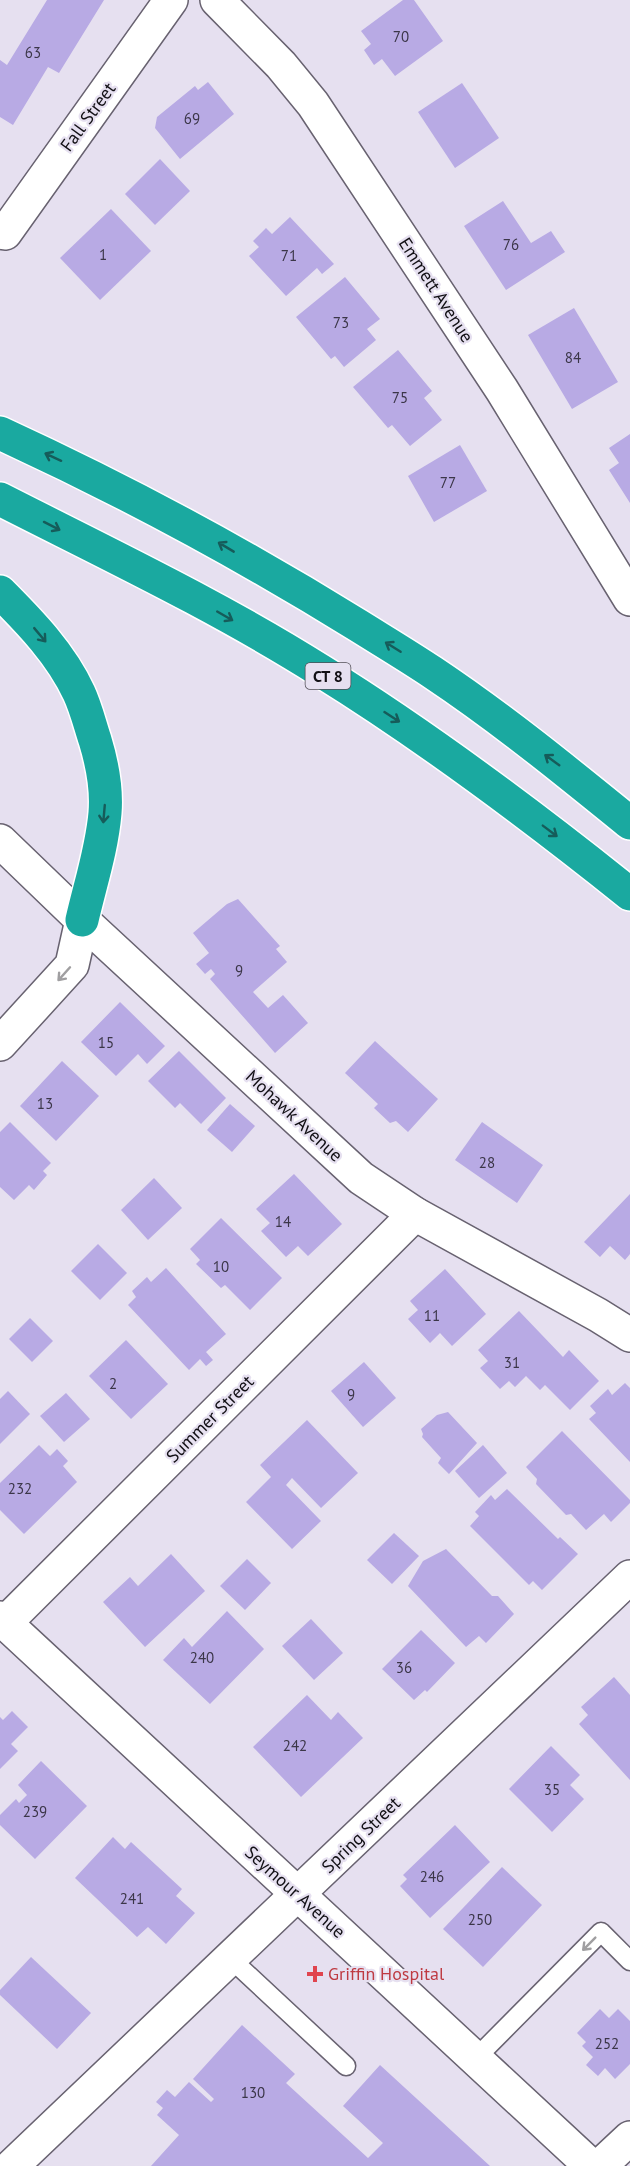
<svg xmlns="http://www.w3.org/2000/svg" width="630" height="2166" font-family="'PT Sans',sans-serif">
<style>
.building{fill:#b8aae4}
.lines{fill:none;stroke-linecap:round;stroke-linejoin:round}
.lane-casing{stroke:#686270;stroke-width:21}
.street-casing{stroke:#686270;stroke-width:36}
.secondary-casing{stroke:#686270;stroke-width:36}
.highway-casing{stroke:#fff;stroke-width:36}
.lane{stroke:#fff;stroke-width:18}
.street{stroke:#fff;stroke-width:33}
.secondary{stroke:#fff;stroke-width:33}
.highway{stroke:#1aa9a0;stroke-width:33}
.oneway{stroke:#165c5a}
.oneway2{stroke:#a09fa1}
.health-dot{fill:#e0444e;stroke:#e6e0f0;stroke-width:2}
.labels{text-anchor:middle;stroke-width:4.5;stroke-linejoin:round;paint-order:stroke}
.number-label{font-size:15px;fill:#3b3648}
.shield{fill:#e6e0f0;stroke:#514e56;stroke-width:1.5}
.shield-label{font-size:16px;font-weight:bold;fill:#110f14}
.street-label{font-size:18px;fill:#110f14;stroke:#e6e0f0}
.health-label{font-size:18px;fill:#be3a42;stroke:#e6e0f0;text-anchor:start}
</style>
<rect width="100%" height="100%" fill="#e6e0f0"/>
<g class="building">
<path d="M47 0H104L59 73 48 67 13 125 0 117V60L7 65Z"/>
<path d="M403 0H414L443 41 395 76 382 59 374 65 364 50 371 44 361 31Z"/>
<path d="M208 82 234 114 180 159 155 128 157 117 195 86 198 90Z"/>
<path d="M462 83 499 138 455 168 418 112Z"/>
<path d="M160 159 190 191 155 225 125 194Z"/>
<path d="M503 201 531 243 551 231 565 252 506 290 464 226Z"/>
<path d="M111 209 151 251 100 300 60 258Z"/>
<path d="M290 217 334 264 322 274 317 268 286 296 249 256 259 247 253 241 266 228 272 234Z"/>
<path d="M345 277 380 319 367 329 376 340 344 367 335 356 331 359 296 317Z"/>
<path d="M574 308 618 382 572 409 528 335Z"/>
<path d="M398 350 432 391 424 398 442 420 410 446 392 425 388 428 353 387Z"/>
<path d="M630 434V503L609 470 619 463 609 448Z"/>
<path d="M460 445 487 491 434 522 408 476Z"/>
<path d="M238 899 280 946 276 949 287 962 253 992 268 1008 283 995 308 1023 275 1053 210 979 215 974 211 969 205 974 196 964 209 953 193 933 227 904Z"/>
<path d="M120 1002 165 1046 147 1064 138 1054 116 1076 81 1042Z"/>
<path d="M375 1041 438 1099 408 1132 396 1121 390 1123 374 1108 378 1104 345 1073Z"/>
<path d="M179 1051 226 1098 201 1124 180 1103 175 1108 148 1081Z"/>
<path d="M62 1061 99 1096 56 1141 20 1106Z"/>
<path d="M230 1104 255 1126 232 1152 207 1130Z"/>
<path d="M10 1122 51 1163 43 1171 47 1175 34 1190 29 1185 14 1200 0 1187V1132Z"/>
<path d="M482 1122 543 1165 517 1203 455 1160Z"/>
<path d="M294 1174 342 1224 308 1256 298 1246 286 1257 261 1231 270 1223 256 1209Z"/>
<path d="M154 1178 182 1208 148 1240 121 1210Z"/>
<path d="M630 1194V1254L625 1260 610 1246 600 1257 584 1242Z"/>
<path d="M221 1218 282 1278 250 1310 225 1285 221 1288 196 1264 200 1260 190 1249Z"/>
<path d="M98 1244 127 1273 100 1300 71 1271Z"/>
<path d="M166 1268 226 1334 206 1352 213 1360 206 1366 200 1359 189 1370 128 1305 136 1297 132 1291 147 1277 151 1282Z"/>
<path d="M445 1269 486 1314 452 1346 440 1333 430 1343 408 1319 418 1310 410 1301Z"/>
<path d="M519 1311 563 1357 569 1350 599 1381 570 1410 545 1385 540 1390 526 1376 515 1387 509 1381 500 1389 480 1368 488 1361 478 1350Z"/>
<path d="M30 1318 53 1341 32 1362 9 1339Z"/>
<path d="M126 1340 168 1384 131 1419 89 1376Z"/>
<path d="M364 1362 396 1398 363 1427 331 1391Z"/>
<path d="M625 1383 630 1388V1462L589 1419 596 1413 590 1406 608 1389 612 1395Z"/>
<path d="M8 1391 30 1414 0 1444V1399Z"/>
<path d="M66 1393 90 1419 64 1442 40 1416Z"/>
<path d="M448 1412 477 1443 449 1474 438 1463 441 1458 422 1437 423 1434 421 1429 437 1415Z"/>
<path d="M307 1420 358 1473 321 1508 292 1478 286 1485 321 1521 292 1549 246 1502 271 1477 260 1465Z"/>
<path d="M562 1431 630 1500V1503L611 1522 604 1514 586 1530 571 1514 566 1515 536 1484 537 1479 526 1467Z"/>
<path d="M39 1445 50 1456 57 1449 68 1461 63 1466 77 1482 24 1534 0 1510V1483Z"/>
<path d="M483 1445 507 1473 479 1498 455 1471Z"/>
<path d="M507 1489 558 1539 560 1537 578 1554 542 1590 533 1581 529 1585 470 1526 479 1516 475 1512 491 1495 495 1500Z"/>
<path d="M394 1533 419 1556 392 1584 367 1560Z"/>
<path d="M446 1549 492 1596H498L514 1614 486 1643 479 1636 466 1647 408 1586 423 1561Z"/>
<path d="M171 1554 205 1591 145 1647 103 1602 130 1577 138 1586Z"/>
<path d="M247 1559 271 1583 245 1610 220 1586Z"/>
<path d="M227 1611 264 1649 210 1704 163 1660 184 1638 192 1647Z"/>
<path d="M311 1619 343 1653 314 1680 282 1646Z"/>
<path d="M421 1630 455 1663 427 1692 425 1690 414 1700 382 1669Z"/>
<path d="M614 1677 630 1695V1780L579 1724 588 1715 581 1707Z"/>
<path d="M307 1695 331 1720 338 1712 363 1738 301 1797 253 1747Z"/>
<path d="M12 1711 28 1727 11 1744 18 1751 0 1769V1717L3 1720Z"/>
<path d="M551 1746 580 1775 570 1785 584 1799 552 1832 509 1789Z"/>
<path d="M41 1761 87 1806 35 1859 0 1825V1815L16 1799 19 1803 27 1795 18 1785Z"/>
<path d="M455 1825 490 1862 430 1918 400 1886 407 1879 403 1875Z"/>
<path d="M113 1837 125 1849 131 1842 182 1889 176 1896 195 1913 166 1944 148 1927 137 1937 75 1878Z"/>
<path d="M502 1867 542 1905 483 1967 443 1929Z"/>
<path d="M31 1957 91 2013 57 2049 0 1995V1990Z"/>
<path d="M600 2009 609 2018 618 2009 630 2021V2064L615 2079 605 2068 598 2076 586 2065 593 2057 582 2046 586 2042 577 2033Z"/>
<path d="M242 2025 295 2074 286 2083 368 2158 383 2143 343 2106 380 2065 490 2166H151L179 2135 157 2115 163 2108 156 2102 167 2090 175 2097 189 2082 211 2102 214 2099 193 2079Z"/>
</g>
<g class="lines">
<g class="lane-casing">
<g id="lane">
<path d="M231 1959 346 2066"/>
<path d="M475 2059 601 1932 630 1961"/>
</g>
</g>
<g class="street-casing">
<g id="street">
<path d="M217 0 281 65 313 104 502 390 630 599"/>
<path d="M5 233 171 0"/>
<path d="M0 841 82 920 361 1178 415 1214 598 1315 630 1335"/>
<path d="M5 1623 415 1214"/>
<path d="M12 2166 630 1577"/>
<path d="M600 2166 630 2138"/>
</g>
</g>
<g class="secondary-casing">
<g id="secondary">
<path d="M0 1044 72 965 82 920"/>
<path d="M0 1618 591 2166"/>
</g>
</g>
<g class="highway-casing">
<g id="highway">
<path d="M0 433C124 490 243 554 359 626 383 641 408 656 432 672 501 718 566 771 630 823"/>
<path d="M0 499C108 554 218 606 321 671 429 738 530 814 630 894"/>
<path d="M0 592C30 622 61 654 79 693 86 708 90 725 95 740 102 763 107 789 105 813 102 849 90 885 82 920"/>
</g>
</g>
<use href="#lane" class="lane"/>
<use href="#street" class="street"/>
<use href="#secondary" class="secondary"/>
<use href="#highway" class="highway"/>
</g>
<defs><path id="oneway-shaft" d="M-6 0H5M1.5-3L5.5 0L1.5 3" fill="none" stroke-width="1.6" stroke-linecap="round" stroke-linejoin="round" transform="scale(1.5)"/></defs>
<g class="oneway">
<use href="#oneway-shaft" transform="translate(53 457) rotate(-155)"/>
<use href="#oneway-shaft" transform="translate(52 526) rotate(27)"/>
<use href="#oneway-shaft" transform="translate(226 547) rotate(-149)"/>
<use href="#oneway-shaft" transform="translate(225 616) rotate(30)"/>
<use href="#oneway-shaft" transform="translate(40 635) rotate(50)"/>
<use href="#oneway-shaft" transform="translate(393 647) rotate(-148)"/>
<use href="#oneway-shaft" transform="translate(392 717) rotate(33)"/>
<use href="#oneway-shaft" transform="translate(552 760) rotate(-144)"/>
<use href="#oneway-shaft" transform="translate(104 814) rotate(95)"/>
<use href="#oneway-shaft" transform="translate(550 831) rotate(37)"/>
</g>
<g class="oneway2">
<use href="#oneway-shaft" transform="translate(64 974) rotate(132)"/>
<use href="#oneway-shaft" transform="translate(589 1944) rotate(135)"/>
</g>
<path class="health-dot" d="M312 1965h6v6h6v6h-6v6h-6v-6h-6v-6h6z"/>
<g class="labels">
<g class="number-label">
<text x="401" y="42">70</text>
<text x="33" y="58">63</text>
<text x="192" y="124">69</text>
<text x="511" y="250">76</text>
<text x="103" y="260">1</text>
<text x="289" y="261">71</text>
<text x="341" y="328">73</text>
<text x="573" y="363">84</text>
<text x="400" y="403">75</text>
<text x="448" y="488">77</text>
<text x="239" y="976">9</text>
<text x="106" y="1048">15</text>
<text x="45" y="1109">13</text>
<text x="487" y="1168">28</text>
<text x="283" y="1227">14</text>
<text x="221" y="1272">10</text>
<text x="432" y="1321">11</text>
<text x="512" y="1368">31</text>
<text x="113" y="1389">2</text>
<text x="351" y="1400">9</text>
<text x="20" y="1494">232</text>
<text x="202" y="1663">240</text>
<text x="404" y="1673">36</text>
<text x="295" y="1751">242</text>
<text x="552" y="1795">35</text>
<text x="35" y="1817">239</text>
<text x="432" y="1882">246</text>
<text x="132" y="1904">241</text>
<text x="480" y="1925">250</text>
<text x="607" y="2049">252</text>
<text x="253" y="2098">130</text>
</g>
<rect class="shield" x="305.5" y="663" width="45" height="26" rx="4.5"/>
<g class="shield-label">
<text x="328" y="682">CT 8</text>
</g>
<g class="street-label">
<text transform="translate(88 117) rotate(-54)" y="6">Fall Street</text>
<text transform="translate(436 290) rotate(57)" y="6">Emmett Avenue</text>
<text transform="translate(294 1116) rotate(43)" y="6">Mohawk Avenue</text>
<text transform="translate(210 1419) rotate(-45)" y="6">Summer Street</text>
<text transform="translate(361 1835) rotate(-44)" y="6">Spring Street</text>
<text transform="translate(295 1892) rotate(42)" y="6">Seymour Avenue</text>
</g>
<g class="health-label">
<text x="328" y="1980">Griffin Hospital</text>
</g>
</g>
</svg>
